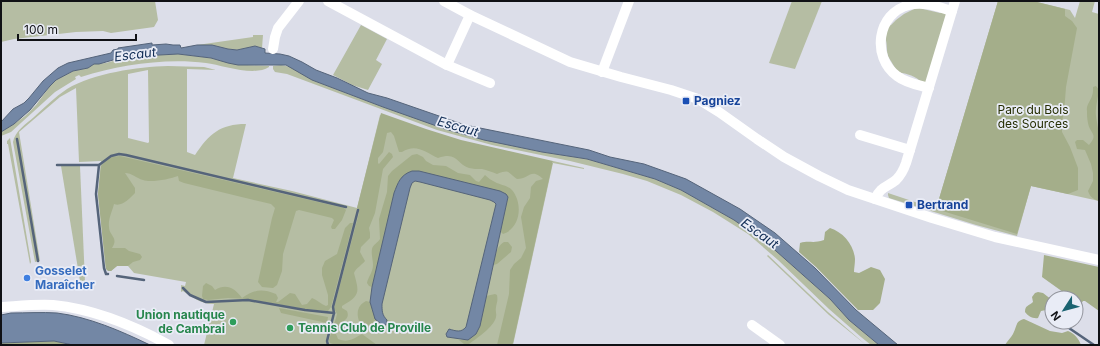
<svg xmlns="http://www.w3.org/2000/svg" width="1100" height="346" font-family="Inter,sans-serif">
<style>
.green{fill:#b5bda3;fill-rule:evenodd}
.forest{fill:#a4ae8a}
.water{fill:#7387a5;stroke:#55647a}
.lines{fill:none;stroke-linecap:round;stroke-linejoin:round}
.stream{stroke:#55647a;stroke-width:2.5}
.minor{stroke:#fff;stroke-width:10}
.transit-dot{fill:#1a4fb4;stroke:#e9ecf6;stroke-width:1.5}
.shop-dot{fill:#3f7fe0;stroke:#e9ecf6;stroke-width:1.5}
.leisure-dot{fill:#2e9e5b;stroke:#e9ecf6;stroke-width:1.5}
.labels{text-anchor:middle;stroke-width:3.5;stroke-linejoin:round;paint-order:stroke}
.transit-label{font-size:12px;font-weight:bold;fill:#164399;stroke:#e9ecf6;text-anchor:start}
.park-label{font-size:12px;fill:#262e02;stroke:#e9ecf6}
.shop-label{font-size:12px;font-weight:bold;fill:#366cbe;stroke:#e9ecf6;text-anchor:start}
.leisure-label{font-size:12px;font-weight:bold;fill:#27864d;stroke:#e9ecf6;text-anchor:end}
.water-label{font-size:13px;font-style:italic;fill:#0f2b53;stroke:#e9ecf6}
</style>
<rect width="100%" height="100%" fill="#dcdee9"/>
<g class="green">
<path d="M1 1H155L158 20 154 27 111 33 103 31 76 32 14 39 1 42Z"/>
<path d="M792 1H822L795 69 769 63Z"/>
<path d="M998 1H1033L1070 10 1075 18 1080 1H1095L1092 12 1099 14V201L1031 186 1017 236 976 225 889 198 888 195V193L936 209Z"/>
<path d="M920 6 923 9 940 13 943 12 947 15 926 82H921C917 77 904 72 897 73L895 71C895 65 890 61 888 56 886 50 888 41 884 36L887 27 891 25 896 20 904 14Z"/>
<path d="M361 25 387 39 376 60 382 64 368 90 352 85 333 75Z"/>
<path d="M253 35H263L262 48 255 46 237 50 228 49 212 45H197L253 37Z"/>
<path d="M178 54 211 58 218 60 247 65 269 66V67C254 77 222 65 206 63 164 58 120 65 81 77L79 75 75 77 76 79 55 92 11 132 1 136V132L14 124 25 116 36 105 50 86 56 80 73 71 88 68 94 64 106 63 123 58 149 55Z"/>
<path d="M281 65 291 67 312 80 383 107 471 137 542 152 587 159 655 179 681 190 734 220 767 243 830 299 849 320 879 345H871L861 337 829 309 778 260 748 234 713 212 681 195 647 181 623 174 570 161 492 145 437 130 287 74 275 72 273 69V66Z"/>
<path d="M168 66 204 67 216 70 187 69V152L195 155C209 134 220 124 246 124L233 178 292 191 357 208 380 115 449 138 553 163V161L584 168V169L553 163 513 345H204L214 304C203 305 192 297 183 291L181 292V285L185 286 186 282 134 273 128 266H117L111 271 106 269 98 194 101 161 79 162 76 88 60 97 19 132 40 261 35 262 13 142C15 131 26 124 34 117 45 107 55 97 67 89 94 73 137 67 168 66ZM148 70 149 142 148 143 128 138V74Z"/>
<path d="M10 138 31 262 30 264 8 144H7V141Z"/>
<path d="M61 166H80L85 282 80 281Z"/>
<path d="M768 255 828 312 866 345 829 315 767 256Z"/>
</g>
<g class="forest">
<path d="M998 1H1033L1065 9V16L1072 21 1077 28 1066 87 1064 113 1062 121V132L1070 147 1078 168V190L1068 194 1031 186 1017 234 936 209Z"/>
<path d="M1096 86 1099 90C1098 98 1095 108 1096 116 1097 125 1100 133 1098 142L1099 149V201C1093 199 1090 197 1088 191L1093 181V173L1091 164 1085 150 1077 149 1075 142 1077 140H1083L1089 145C1099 134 1090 134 1088 123 1087 119 1087 114 1087 111 1086 102 1094 100 1093 87Z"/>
<path d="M381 113 426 129 461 140 553 161 513 343 511 345H497L509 294 510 270 514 264 521 258 526 248 521 217 524 207 530 198 531 187 536 181 543 179C531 167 529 179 517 179 507 172 510 169 497 174 492 172 487 170 482 169 477 169 473 169 469 168 456 164 458 151 438 158 425 152 416 143 402 152H399L394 136 391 132 387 133 383 152 378 158V163L379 164 389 152 392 154 393 157 383 169 375 213 369 228 370 233V238L361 247 360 252 365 261C362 265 356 268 354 273 359 292 361 295 342 306V308L347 311C350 319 344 319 341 325 339 329 339 331 336 334L338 339C348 343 353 339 362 334L377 345H336L330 343 329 340 336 318 337 314 334 308 359 213V209L357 208Z"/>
<path d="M417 154 423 157 426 161 433 165 446 166 458 173 470 175 476 181 479 182 485 175C488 178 491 180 495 182 500 185 507 185 512 190 523 203 521 228 503 234L500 231 508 198 419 171 398 183 372 287 369 286 367 283C368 277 373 272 373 265 373 260 371 254 372 249 373 244 378 243 380 239L379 219 387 192 388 176 392 171 412 155Z"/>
<path d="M120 156 344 208 346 210 342 220 335 229H332L331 227 334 220 332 218 299 210 296 211 283 254 282 271 277 285 273 288 262 287 258 282 272 218 275 208 271 204 184 183 179 181 178 176C170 179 151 183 143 180 136 178 132 173 125 173L135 188V193C129 199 122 207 114 204 112 212 108 219 109 227 109 236 119 237 112 248H125L129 251 140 254 142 257 140 260 133 262 128 266H117L111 271H108L106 269 105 261 98 194 101 166 107 159 112 157Z"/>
<path d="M350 223H353L331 307 328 311 305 309 248 299 228 298 208 300 203 299 202 296 203 286 206 283 212 286 215 290C226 283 235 288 242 298 254 290 261 288 276 294L278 298 276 302H278L290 293 295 294 302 305 307 304 312 298C317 300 321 304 326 306L328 305V295L322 275V268L325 261 337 254 345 228Z"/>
<path d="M830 228C843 232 854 245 855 259 855 264 854 268 854 272L859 273 871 267 880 270 885 279 880 303 873 310H858L816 267 799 252 800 243C810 240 812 244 824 240L825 232Z"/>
<path d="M504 242H508L512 247 511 252 497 264 493 265C495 256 496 247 504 242Z"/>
<path d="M1044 255 1099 267V311L1085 301H1083C1080 305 1078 310 1080 315L1076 317 1077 297 1063 292 1042 277Z"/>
<path d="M1038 292 1043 293 1052 300V322L1063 323 1057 325 1050 323 1046 310 1041 311 1038 318C1033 319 1028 316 1025 312 1025 305 1029 306 1033 302L1032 297 1035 293Z"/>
<path d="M495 294 497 295C498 301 497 302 496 307 495 311 497 314 496 317 494 327 477 338 469 344H464L459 340H468L480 326 486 296Z"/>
<path d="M366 301 370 302 375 319 387 323V320L391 321 392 325 387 331C378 327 367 327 359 321 356 312 358 305 366 301Z"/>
<path d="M279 308 328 317 327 323 281 313Z"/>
<path d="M1024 319 1050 331 1062 333 1068 331C1074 333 1079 339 1081 345L1044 344 1005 345C1007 341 1011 338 1013 334 1017 327 1015 321 1024 319Z"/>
<path d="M54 341 73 345H1V343Z"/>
</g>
<g class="water">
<path d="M152 43V45L166 44 173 45H180L181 48 197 45H212L228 49 237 50 255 46 265 49V53L280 54 289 56 302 62 316 70 337 78 368 93 387 98 465 125 589 150 610 157 644 164 686 179 740 209 775 233 815 268 856 310 898 345H879L849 320 830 299 767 243 734 220 681 190 655 179 587 159 542 152 484 140 445 129 383 107 312 80 286 65H238L228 63 211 58 178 54 141 56 113 60 99 64H94L88 68 73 71 56 80 50 86 30 110 14 124 1 132V122L13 109 24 103 29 98 43 81 58 68 68 63 111 53 113 50 118 49V48Z"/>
<path d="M412 171H419L500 191 506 194 508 197 480 326 476 334 468 340 447 337 446 334 449 329C456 331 461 333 466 327L496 204 494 202 490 200 420 182 415 181 412 183 410 188 382 304C382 311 382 315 387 320L386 325 381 324 375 319 370 302 372 287 394 193C398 183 400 175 412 171Z"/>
<path d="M11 313C26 313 42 312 57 313 89 317 121 331 150 345H73L54 341 1 343V315Z"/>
</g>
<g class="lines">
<g class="stream">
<path d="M17 139 38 261"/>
<path d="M57 165H99L111 156 119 154 126 155 346 207"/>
<path d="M99 165 96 194 104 268 106 274H108"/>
<path d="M117 276 144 280"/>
<path d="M183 288 190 295 206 302 248 300 305 310 334 313 327 341 328 345"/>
<path d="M334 313 333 307 358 210"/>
<path d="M1066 326 1094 345"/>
</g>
<g class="minor">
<path d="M328 1 447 65 490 83"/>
<path d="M444 1 470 15 570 62 621 77 671 90 698 99 719 112 757 139 784 157 819 176 848 190 932 218 995 237 1099 260"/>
<path d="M273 49 275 37 278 28 299 1"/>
<path d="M447 65 470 15"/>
<path d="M602 72 629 1"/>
<path d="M929 88C918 85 906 83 897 76 871 57 877 13 909 5 924 1 938 7 952 11"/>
<path d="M860 135 910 150"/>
<path d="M875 199C881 186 886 188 896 180 901 175 904 169 906 163L955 1"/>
<path d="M1 307C18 306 36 304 53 305 94 309 133 325 169 345"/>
<path d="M752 325 780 345"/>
</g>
</g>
<g class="transit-dot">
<rect x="682" y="97" width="8" height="8" rx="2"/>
<rect x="905" y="201" width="8" height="8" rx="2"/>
</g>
<circle class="shop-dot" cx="27" cy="278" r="4"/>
<g class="leisure-dot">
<circle cx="233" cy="322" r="4"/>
<circle cx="290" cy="328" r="4"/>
</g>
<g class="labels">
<g class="transit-label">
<text x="694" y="105">Pagniez</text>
<text x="917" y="209">Bertrand</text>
</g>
<g class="park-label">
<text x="1033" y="114">Parc du Bois<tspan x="1033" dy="14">des Sources</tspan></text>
</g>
<g class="shop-label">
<text x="35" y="275">Gosselet<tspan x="35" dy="14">Maraîcher</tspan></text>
</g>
<g class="leisure-label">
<text x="225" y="319">Union nautique<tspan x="225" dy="14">de Cambrai</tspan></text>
<text x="298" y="332" text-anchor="start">Tennis Club de Proville</text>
</g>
<g class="water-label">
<text transform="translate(135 54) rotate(-7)" y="5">Escaut</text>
<text transform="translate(458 126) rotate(16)" y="5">Escaut</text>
<text transform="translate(760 233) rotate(35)" y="5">Escaut</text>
</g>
</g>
<rect width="1100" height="346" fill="none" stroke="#101115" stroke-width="4"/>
<g transform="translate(1064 310) rotate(234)"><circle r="19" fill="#e9ecf6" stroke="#92949c"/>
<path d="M0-3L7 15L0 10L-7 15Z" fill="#1a6371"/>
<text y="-6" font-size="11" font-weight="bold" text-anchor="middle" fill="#101115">N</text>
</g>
<path d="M18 34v6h118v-6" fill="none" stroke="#101115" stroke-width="2"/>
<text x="24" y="34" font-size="12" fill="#101115" stroke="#e9ecf6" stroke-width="3" paint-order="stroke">100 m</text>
</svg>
